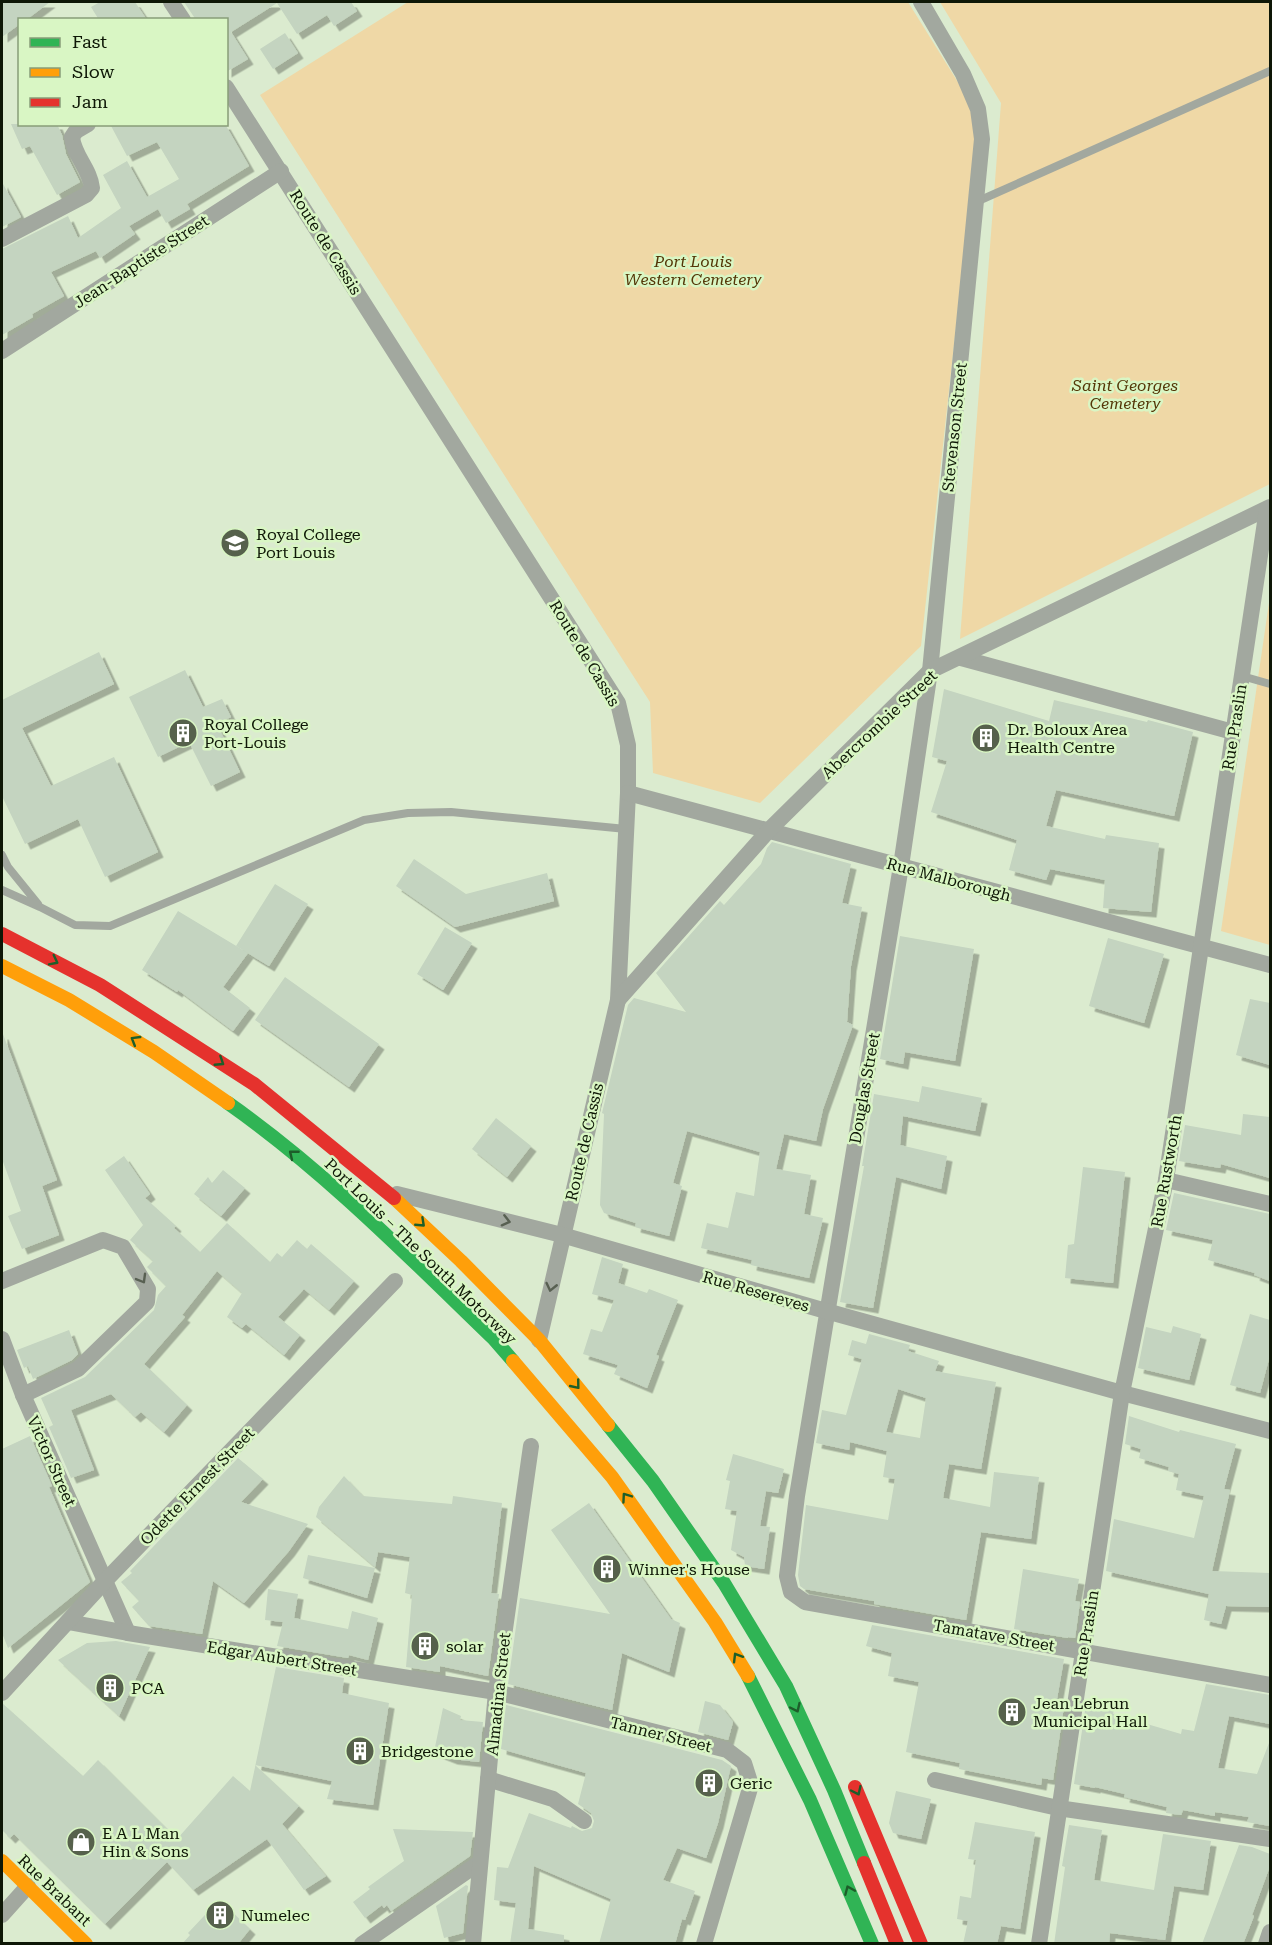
<svg xmlns="http://www.w3.org/2000/svg" width="1272" height="1945" font-family="'Roboto Serif',serif">
<style>
.green{fill:#efd8a6}
.building{fill:#c4d4c0;fill-rule:evenodd;filter:url(#shadow)}
.lines{fill:none;stroke-linecap:round;stroke-linejoin:round}
.lane{stroke:#a2a89f;stroke-width:8}
.street{stroke:#a2a89f;stroke-width:16}
.fast{stroke:#30b455;stroke-width:14}
.slow{stroke:#ff9f0a;stroke-width:14}
.jam{stroke:#e5322d;stroke-width:14}
.oneway{stroke:#1d5e2a}
.oneway2{stroke:#586052}
.labels{text-anchor:middle;stroke-width:5;stroke-linejoin:round;paint-order:stroke}
.street-label{font-size:16px;fill:#0e1706;stroke:#d9f6c4}
.park-label{font-size:16px;font-style:italic;fill:#543607;stroke:#d9f6c4}
.poi-label{font-size:16px;fill:#0e1706;stroke:#d9f6c4;text-anchor:start}
</style>
<defs>
<filter id="shadow"><feDropShadow dx="5.5" dy="5.5" stdDeviation="0" flood-color="#0004"/></filter>
</defs>
<rect width="100%" height="100%" fill="#dbebcf"/>
<g class="green">
<path d="M408 2H908L979 116 921 646 760 803 653 773 650 702 260 95Z"/>
<path d="M940 2H1270V484L960 639 1001 103Z"/>
<path d="M1270 596V945L1221 931Z"/>
</g>
<g class="building">
<path d="M2 2H50L26 20H20V24L2 37Z"/>
<path d="M100 2H135L147 20H99L91 7Z"/>
<path d="M184 2H351L357 11 334 26 327 15 297 34 277 3 231 32 248 59 226 72V20H196Z"/>
<path d="M285 33 298 53 273 69 260 49Z"/>
<path d="M11 124H57L62 135 66 154 80 182 57 195 30 146 22 149Z"/>
<path d="M110 124H225L249 166 187 204 190 209 166 223 158 209 129 226 135 234 100 258 96 251 51 272 64 296 32 314 33 317 2 335V249L68 216 78 238 121 208 103 175 127 161 147 197 179 179 157 142 127 156Z"/>
<path d="M2 182 21 217 2 227Z"/>
<path d="M99 652 114 684 22 728 51 786 114 757 158 852 105 877 78 819 25 844 2 796V700Z"/>
<path d="M185 670 203 707 222 699 231 717 217 724 240 772 211 786 189 742 158 757 129 697Z"/>
<path d="M944 689 1049 721 1054 700 1147 722 1148 720 1193 732 1174 816 1056 790 1046 826 1105 839 1106 835 1159 843 1151 912 1103 908 1105 880 1050 869 1046 880 1009 870 1017 840 931 812 947 761 932 757Z"/>
<path d="M772 842 851 864 842 903 862 907 851 966 847 1022 853 1025 823 1109 816 1141 784 1134 776 1169 811 1175 804 1214 823 1218 809 1278 751 1265 752 1260 701 1248 707 1223 728 1228 736 1192 754 1196 760 1152 687 1131 673 1183 682 1186 669 1236 635 1227 636 1223 604 1213 600 1205 604 1114 602 1113 628 1005 634 998 686 1012 656 973 720 901 724 905 761 864 767 848Z"/>
<path d="M414 859 466 894 547 873 554 901 455 927 396 886Z"/>
<path d="M275 884 308 904 269 966 236 946Z"/>
<path d="M178 911 248 953 223 987 250 1008 233 1031 178 990 177 992 142 970Z"/>
<path d="M445 927 472 943 443 990 417 974Z"/>
<path d="M900 936 974 949 955 1061 905 1052 903 1064 880 1059Z"/>
<path d="M1108 938 1164 954 1144 1023 1089 1006Z"/>
<path d="M285 977 379 1044 349 1087 255 1020Z"/>
<path d="M1250 999 1270 1003V1065L1236 1055Z"/>
<path d="M2 1034H3L57 1180 42 1186 59 1235 22 1249 8 1216 21 1211 2 1159Z"/>
<path d="M922 1086 982 1098 975 1131 903 1116 900 1145 947 1156 941 1189 896 1177 873 1308 840 1302 864 1166H862L874 1094 919 1102Z"/>
<path d="M1243 1114 1270 1117V1178L1221 1164 1220 1168 1179 1161 1185 1125 1241 1135Z"/>
<path d="M496 1118 531 1146 507 1177 472 1149Z"/>
<path d="M124 1156 150 1194 145 1198 176 1226 174 1228 200 1252 227 1223 270 1262 277 1253 282 1257 297 1240 307 1249 311 1244 354 1281 329 1310 304 1289 278 1317 300 1335 284 1355 246 1324 242 1328 227 1317 242 1293 217 1271 182 1315 185 1317 144 1364 187 1405 164 1432 141 1412 135 1417 111 1394 71 1410 94 1470 71 1478 49 1427 53 1425 41 1398 85 1377 154 1310 158 1295 166 1286 147 1267 153 1261 130 1240 143 1225 105 1170Z"/>
<path d="M1083 1167 1125 1172 1113 1283 1065 1278 1068 1245 1074 1244Z"/>
<path d="M223 1170 245 1188 221 1216 194 1194 208 1177 212 1183Z"/>
<path d="M1174 1193 1270 1214V1281L1254 1275 1255 1273 1208 1260 1213 1240 1166 1230Z"/>
<path d="M602 1257 623 1264 618 1283 647 1293 649 1289 678 1300 656 1355 659 1356 647 1388 614 1374 618 1365 583 1354 591 1329 602 1332 614 1300 592 1294Z"/>
<path d="M1250 1314 1270 1320V1355L1260 1393 1230 1385Z"/>
<path d="M1173 1326 1201 1334 1189 1380 1138 1368 1146 1327 1171 1333Z"/>
<path d="M69 1330 78 1354 72 1360 33 1379 28 1366 24 1368 17 1350Z"/>
<path d="M869 1334 910 1345 908 1351 939 1361 935 1371 996 1382 981 1469 949 1464 943 1498 990 1507 994 1472 1039 1477 1031 1539 981 1532 966 1620 874 1604V1601L804 1589 800 1586 798 1575 806 1505 888 1520 895 1479 883 1477 887 1451 850 1442 849 1450 816 1443 822 1410 846 1415 862 1359 848 1355 852 1340 866 1344ZM898 1389 926 1398 920 1438 886 1432Z"/>
<path d="M1129 1416 1179 1432 1180 1430 1236 1444 1224 1489 1230 1490 1212 1571 1270 1573V1607L1226 1606 1221 1624 1204 1620 1209 1594 1106 1571 1114 1519 1194 1538 1204 1496 1176 1490 1179 1474 1168 1471 1169 1467 1139 1458 1141 1449 1125 1444Z"/>
<path d="M30 1436 52 1486 49 1487 90 1582 8 1648 2 1633V1449Z"/>
<path d="M733 1454 784 1469 778 1493 766 1491 760 1526 770 1527 764 1569 745 1566 744 1557 731 1550 737 1511 725 1509 730 1481 726 1480Z"/>
<path d="M238 1458 263 1479 241 1502 308 1524 289 1551 244 1603 213 1581 202 1634 149 1626 132 1607 139 1601 121 1582 132 1573 130 1571Z"/>
<path d="M344 1476 363 1496 452 1504 453 1496 502 1503 491 1593 499 1594 488 1676 440 1666V1672L406 1667 412 1595 405 1593 410 1557 378 1552 375 1567 316 1517 319 1507Z"/>
<path d="M589 1503 671 1619 680 1623 669 1672 622 1653 612 1710 508 1684 520 1598 610 1614 551 1530Z"/>
<path d="M308 1555 375 1568 367 1598 303 1578Z"/>
<path d="M1023 1569 1079 1579 1075 1601 1080 1602 1075 1638 1068 1637V1638L1014 1629Z"/>
<path d="M268 1589 298 1594 294 1618 348 1629 352 1611 378 1618 368 1660 349 1655 348 1658 277 1646 283 1622 265 1620Z"/>
<path d="M872 1625 1064 1659 1057 1699 1065 1700 1053 1780 1042 1778 1041 1785 959 1769 960 1763 906 1752 919 1682 888 1676 892 1653 866 1646Z"/>
<path d="M116 1641 150 1647 119 1716 58 1660 87 1643Z"/>
<path d="M276 1667 344 1678 342 1693 389 1703 373 1805 327 1799 332 1781 255 1765 299 1806 282 1824 326 1876 304 1890 267 1839 193 1890 167 1862 105 1924 14 1834 10 1838 2 1830V1703L83 1776 98 1760 177 1839 233 1776 250 1791Z"/>
<path d="M1206 1684 1270 1695V1724L1229 1716 1218 1768 1257 1774 1269 1743 1270 1744V1826L1247 1822 1249 1817 1215 1812V1816L1183 1810 1181 1815 1166 1813 1167 1807 1124 1797 1125 1794 1095 1787V1788L1074 1784 1086 1704 1114 1710 1113 1714 1181 1734 1182 1729 1194 1731Z"/>
<path d="M705 1701 720 1705 733 1722 728 1740 698 1732Z"/>
<path d="M506 1705 722 1760 731 1766 718 1823 706 1858 677 1848 663 1880 695 1891 685 1920 682 1919 675 1944H599L611 1899 534 1866 528 1929 564 1935V1944H510L516 1903 494 1900 497 1867 508 1868 529 1813 571 1828 572 1826 582 1831 592 1828 594 1821 591 1813 578 1804 586 1773 501 1749Z"/>
<path d="M443 1708 461 1716 460 1720 483 1722 479 1762 452 1759 434 1752Z"/>
<path d="M896 1791 931 1799 921 1839 893 1833 889 1823Z"/>
<path d="M975 1822 1035 1832 1020 1929 1001 1926 997 1944H963L968 1921 957 1919 960 1896 971 1898 976 1860 968 1859Z"/>
<path d="M1069 1825 1102 1830 1094 1880 1154 1890 1163 1834 1211 1841 1203 1890 1174 1886 1165 1940 1110 1933 1109 1944H1054L1065 1867 1062 1866Z"/>
<path d="M393 1829 473 1832 470 1856 391 1911 387 1905 384 1908 382 1905 365 1918 353 1902 370 1889 368 1887 404 1861Z"/>
<path d="M1239 1845 1252 1847 1270 1854V1866L1252 1915 1254 1916 1243 1944H1202Z"/>
<path d="M466 1885 468 1886 463 1933 444 1938 436 1906Z"/>
<path d="M219 1900 250 1929 238 1944H182L190 1935 188 1933Z"/>
</g>
<g class="lines">
<g class="lane">
<path d="M976 202 1270 71"/>
<path d="M1242 676 1270 684"/>
<path d="M2 855 8 867 38 904"/>
<path d="M2 890 40 907 75 925 110 926 364 820 408 813 451 812 626 829"/>
</g>
<g class="street">
<path d="M171 2 183 20"/>
<path d="M921 2 963 74 978 109 982 139 930 671 901 866 797 1496 787 1576 791 1592 805 1602 1270 1685"/>
<path d="M226 87 618 703 628 745V793L618 1000 539 1340"/>
<path d="M2 239 86 195 92 188C90 169 74 156 72 137L76 131 88 124"/>
<path d="M2 351 281 171"/>
<path d="M961 658 1233 732"/>
<path d="M628 793 1270 965"/>
<path d="M618 1000 769 830 930 671 1270 507"/>
<path d="M1166 1180 1270 1204"/>
<path d="M397 1194 562 1235 826 1311 1122 1393 1270 1431"/>
<path d="M2 1281 103 1240 123 1247 148 1289 147 1302 78 1369 23 1395"/>
<path d="M2 1339 23 1395 128 1633"/>
<path d="M68 1622 128 1633 496 1692 727 1750 744 1763 751 1785 704 1944"/>
<path d="M2 1693 105 1581 395 1281"/>
<path d="M488 1779 553 1799 584 1821"/>
<path d="M935 1780 1058 1808 1270 1839"/>
<path d="M2 1915 28 1886"/>
<path d="M362 1944 479 1863"/>
<path d="M473 1944 496 1692 531 1446"/>
<path d="M1039 1944 1122 1393 1166 1180 1267 509"/>
<path d="M1266 1944 1270 1932"/>
</g>
<g class="fast">
<path d="M228 1103C325 1171 408 1256 493 1338L513 1361"/>
<path d="M608 1425 653 1481 724 1583 786 1686 834 1790 864 1863"/>
<path d="M748 1676 810 1800 872 1944"/>
</g>
<g class="slow">
<path d="M2 966 69 1000 154 1052 228 1103"/>
<path d="M394 1198 461 1261 539 1340 608 1425"/>
<path d="M513 1361 612 1477 715 1622 748 1676"/>
<path d="M2 1861 86 1944"/>
</g>
<g class="jam">
<path d="M2 934 100 985 254 1084 394 1198"/>
<path d="M855 1787 921 1944"/>
<path d="M864 1863 897 1944"/>
</g>
</g>
<defs><path id="oneway-chevron" d="M-2-3.5L2.5 0L-2 3.5" fill="none" stroke-width="1.6" stroke-linecap="round" stroke-linejoin="round" transform="scale(1.5)"/></defs>
<g class="oneway">
<use href="#oneway-chevron" transform="translate(54 961) rotate(27)"/>
<use href="#oneway-chevron" transform="translate(135 1040) rotate(-149)"/>
<use href="#oneway-chevron" transform="translate(220 1062) rotate(33)"/>
<use href="#oneway-chevron" transform="translate(293 1154) rotate(-141)"/>
<use href="#oneway-chevron" transform="translate(421 1223) rotate(43)"/>
<use href="#oneway-chevron" transform="translate(576 1385) rotate(51)"/>
<use href="#oneway-chevron" transform="translate(626 1497) rotate(-125)"/>
<use href="#oneway-chevron" transform="translate(737 1657) rotate(-121)"/>
<use href="#oneway-chevron" transform="translate(796 1708) rotate(65)"/>
<use href="#oneway-chevron" transform="translate(857 1791) rotate(65)"/>
<use href="#oneway-chevron" transform="translate(849 1890) rotate(-113)"/>
</g>
<g class="oneway2">
<use href="#oneway-chevron" transform="translate(506 1221) rotate(14)"/>
<use href="#oneway-chevron" transform="translate(142 1279) rotate(60)"/>
<use href="#oneway-chevron" transform="translate(551 1287) rotate(103)"/>
</g>
<defs>
<g id="school-disc" transform="scale(1.5)"><circle r="9.5" fill="#56614c" stroke="#d9f6c4"/><path d="M0-5L7-2L0 1L-7-2ZM-4 1L0 2.5L4 1V4Q0 6-4 4Z" fill="#fff"/></g>
<g id="building-disc" transform="scale(1.5)"><circle r="9.5" fill="#56614c" stroke="#d9f6c4"/><path d="M-4-6H4V6H1V3H-1V6H-4ZM-2.5-4.3h1.7v1.8h-1.7ZM.8-4.3h1.7v1.8H.8ZM-2.5-1h1.7V.8h-1.7ZM.8-1h1.7V.8H.8Z" fill="#fff"/></g>
<g id="shop-disc" transform="scale(1.5)"><circle r="9.5" fill="#56614c" stroke="#d9f6c4"/><path d="M-5-2.5h2.3a2.7 3.5 0 0 1 5.4 0H5L5.5 6h-11ZM-1.5-2.5h3a1.5 2.3 0 0 0-3 0Z" fill="#fff"/></g>
</defs>
<g fill-rule="evenodd">
<use href="#school-disc" x="235" y="543"/>
<use href="#building-disc" x="183" y="733"/>
<use href="#building-disc" x="986" y="738"/>
<use href="#building-disc" x="607" y="1569"/>
<use href="#building-disc" x="425" y="1646"/>
<use href="#building-disc" x="110" y="1688"/>
<use href="#building-disc" x="1012" y="1712"/>
<use href="#building-disc" x="360" y="1751"/>
<use href="#building-disc" x="709" y="1783"/>
<use href="#shop-disc" x="81" y="1842"/>
<use href="#building-disc" x="220" y="1915"/>
</g>
<g class="labels">
<g class="street-label">
<text transform="translate(326 242) rotate(58)" y="6">Route de Cassis</text>
<text transform="translate(141 261) rotate(-33)" y="6">Jean-Baptiste Street</text>
<text transform="translate(954 427) rotate(-84)" y="6">Stevenson Street</text>
<text transform="translate(585 653) rotate(59)" y="6">Route de Cassis</text>
<text transform="translate(879 724) rotate(-43)" y="6">Abercrombie Street</text>
<text transform="translate(1234 727) rotate(-81)" y="6">Rue Praslin</text>
<text transform="translate(949 879) rotate(15)" y="6">Rue Malborough</text>
<text transform="translate(864 1088) rotate(-80)" y="6">Douglas Street</text>
<text transform="translate(584 1142) rotate(-77)" y="6">Route de Cassis</text>
<text transform="translate(1166 1171) rotate(-80)" y="6">Rue Rustworth</text>
<text transform="translate(421 1251) rotate(44)" y="6">Port Louis – The South Motorway</text>
<text transform="translate(756 1291) rotate(16)" y="6">Rue Resereves</text>
<text transform="translate(52 1461) rotate(66)" y="6">Victor Street</text>
<text transform="translate(197 1486) rotate(-46)" y="6">Odette Ernest Street</text>
<text transform="translate(1086 1633) rotate(-81)" y="6">Rue Praslin</text>
<text transform="translate(994 1635) rotate(10)" y="6">Tamatave Street</text>
<text transform="translate(282 1658) rotate(9)" y="6">Edgar Aubert Street</text>
<text transform="translate(498 1694) rotate(-84)" y="6">Almadina Street</text>
<text transform="translate(661 1734) rotate(14)" y="6">Tanner Street</text>
<text transform="translate(55 1890) rotate(44)" y="6">Rue Brabant</text>
</g>
<g class="park-label">
<text x="693" y="267">Port Louis<tspan x="693" dy="18">Western Cemetery</tspan></text>
<text x="1125" y="391">Saint Georges<tspan x="1125" dy="18">Cemetery</tspan></text>
</g>
<g class="poi-label">
<text x="256" y="540">Royal College<tspan x="256" dy="18">Port Louis</tspan></text>
<text x="204" y="730">Royal College<tspan x="204" dy="18">Port-Louis</tspan></text>
<text x="1007" y="735">Dr. Boloux Area<tspan x="1007" dy="18">Health Centre</tspan></text>
<text x="628" y="1575">Winner's House</text>
<text x="446" y="1652">solar</text>
<text x="131" y="1694">PCA</text>
<text x="1033" y="1709">Jean Lebrun<tspan x="1033" dy="18">Municipal Hall</tspan></text>
<text x="381" y="1757">Bridgestone</text>
<text x="730" y="1789">Geric</text>
<text x="102" y="1839">E A L Man<tspan x="102" dy="18">Hin &amp; Sons</tspan></text>
<text x="241" y="1921">Numelec</text>
</g>
</g>
<rect width="1272" height="1945" fill="none" stroke="#0e1706" stroke-width="6"/>
<rect x="18" y="18" width="210" height="108" fill="#d9f6c4" stroke="#889d78" stroke-width="1.5"/>
<rect x="30" y="38" width="30" height="9" fill="#30b455" stroke="#889d78" stroke-width="1.5"/>
<text x="72" y="48" font-size="18" fill="#0e1706">Fast</text>
<rect x="30" y="68" width="30" height="9" fill="#ff9f0a" stroke="#889d78" stroke-width="1.5"/>
<text x="72" y="78" font-size="18" fill="#0e1706">Slow</text>
<rect x="30" y="98" width="30" height="9" fill="#e5322d" stroke="#889d78" stroke-width="1.5"/>
<text x="72" y="108" font-size="18" fill="#0e1706">Jam</text>
</svg>
